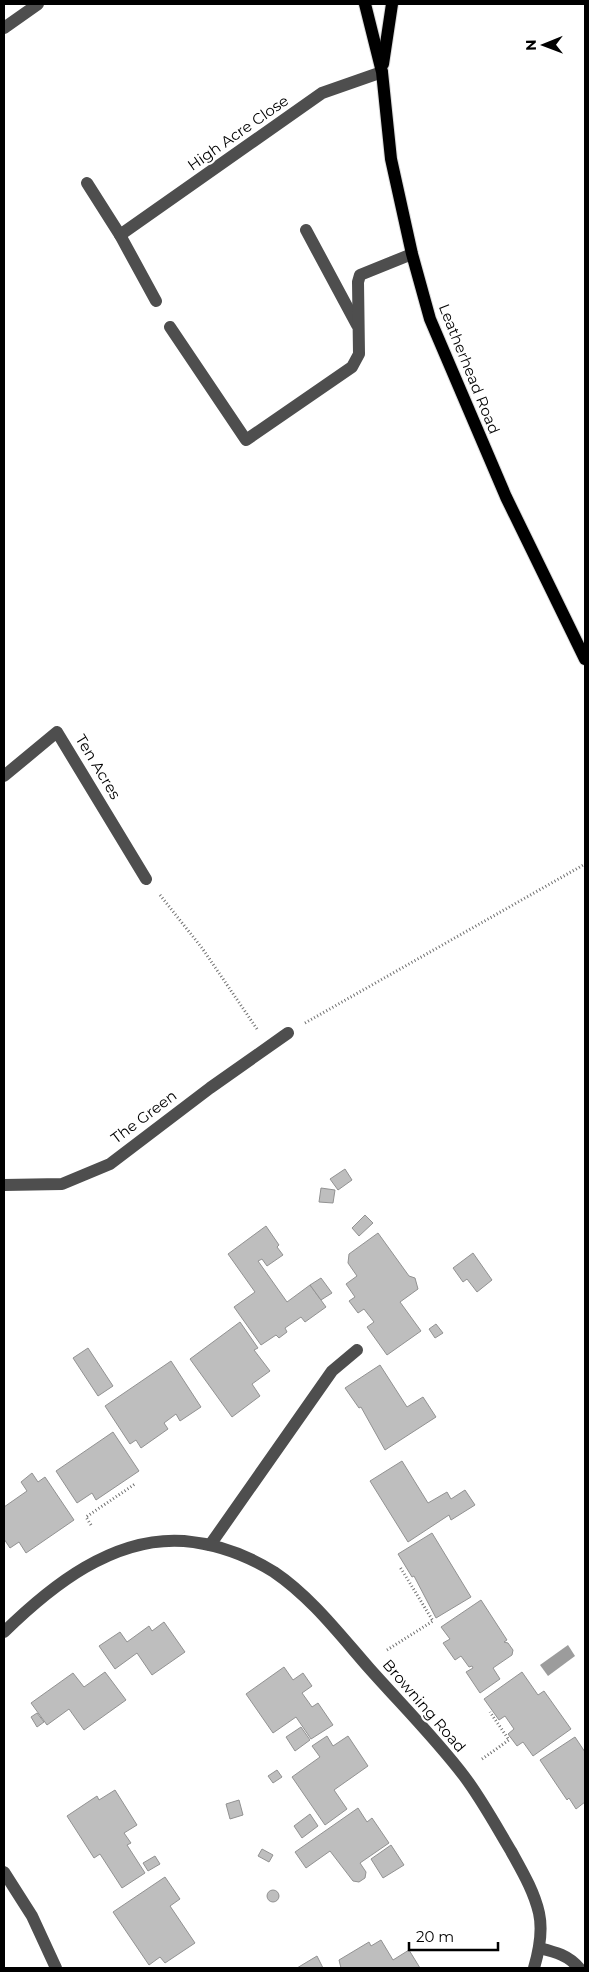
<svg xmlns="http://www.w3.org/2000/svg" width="589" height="1972" font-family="Montserrat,sans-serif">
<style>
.water{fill:#9c9c9c}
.building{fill:#bebebe;stroke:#929292}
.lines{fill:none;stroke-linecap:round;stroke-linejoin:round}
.major-casing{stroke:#dbdbdb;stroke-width:14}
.path{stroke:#707070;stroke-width:3;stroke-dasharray:1 2.5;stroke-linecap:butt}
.minor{stroke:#4e4e4e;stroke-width:12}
.major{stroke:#000;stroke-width:12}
.labels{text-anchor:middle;stroke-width:4.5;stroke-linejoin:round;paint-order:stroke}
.street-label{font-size:15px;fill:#000;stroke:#fff}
</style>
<rect width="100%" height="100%" fill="#fff"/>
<path class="water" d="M568 1645 575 1656 548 1676 540 1665Z"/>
<g class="building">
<path d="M345 1169 352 1180 338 1190 330 1179Z"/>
<path d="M321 1188 335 1190 333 1203 319 1202Z"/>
<path d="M365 1215 373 1223 359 1236 352 1228Z"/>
<path d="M266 1226 279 1245 277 1247 283 1255 267 1266 262 1259 258 1261 287 1302 310 1285 326 1307 305 1322 301 1317 285 1328 287 1332 279 1338 276 1335 261 1345 234 1307 255 1292 228 1254Z"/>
<path d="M378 1233 409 1276 415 1278 418 1289 400 1302 421 1331 387 1355 367 1327 374 1322 364 1309 358 1313 349 1301 355 1297 346 1284 357 1276 348 1263 349 1254Z"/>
<path d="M473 1253 492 1280 477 1292 467 1279 463 1282 453 1268Z"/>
<path d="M321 1278 332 1293 321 1300 310 1285Z"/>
<path d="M240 1322 258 1348 254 1350 270 1371 252 1384 260 1396 232 1417 190 1359Z"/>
<path d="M436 1324 443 1333 435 1338 429 1329Z"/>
<path d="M88 1348 113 1386 98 1396 73 1358Z"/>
<path d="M171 1361 201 1407 180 1421 176 1414 164 1423 168 1429 141 1448 136 1440 130 1444 105 1406Z"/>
<path d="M380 1365 407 1407 423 1397 436 1417 385 1450 361 1407 359 1408 345 1388Z"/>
<path d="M113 1432 139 1471 96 1500 92 1493 77 1503 56 1471Z"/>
<path d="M402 1461 428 1503 447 1492 451 1499 465 1490 475 1505 451 1520 449 1515 408 1542 370 1481Z"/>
<path d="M32 1473 38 1482 45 1477 74 1520 26 1553 19 1542 10 1548 4 1539V1507L27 1491 21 1482Z"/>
<path d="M432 1533 471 1597 436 1618 414 1576 412 1577 398 1554Z"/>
<path d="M481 1600 507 1640 504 1642 508 1643 513 1650 512 1655 493 1668 500 1679 480 1693 466 1672 473 1668 472 1666 469 1667 461 1656 455 1660 443 1643 450 1639 441 1627Z"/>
<path d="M164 1622 185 1652 152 1675 137 1653 115 1669 99 1646 120 1632 127 1642 149 1626 152 1631Z"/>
<path d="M284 1667 293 1680 303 1673 312 1686 302 1693 312 1707 318 1703 333 1725 311 1739 296 1717 273 1733 246 1694Z"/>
<path d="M105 1672 126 1700 84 1730 69 1709 47 1725 31 1703 73 1673 84 1687Z"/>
<path d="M522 1672 538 1695 544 1691 571 1729 533 1756 523 1742 517 1746 508 1734 514 1729 505 1716 499 1720 484 1699Z"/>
<path d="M37 1713 44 1722 37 1727 31 1717Z"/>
<path d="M301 1727 310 1740 295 1751 286 1737Z"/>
<path d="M327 1736 333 1746 348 1736 368 1766 334 1790 347 1809 325 1825 292 1777 320 1757 312 1746Z"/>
<path d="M575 1737 585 1752V1802L576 1809 569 1798 567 1800 540 1760Z"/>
<path d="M277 1770 282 1777 273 1783 268 1776Z"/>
<path d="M115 1790 137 1825 124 1833 131 1843 127 1845 145 1873 122 1888 100 1854 94 1858 67 1816 97 1796 99 1800Z"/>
<path d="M239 1800 243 1815 230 1819 226 1804Z"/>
<path d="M358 1808 367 1822 372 1818 389 1843 360 1863 366 1872 365 1878 359 1882 353 1881 330 1851 306 1868 295 1852Z"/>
<path d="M310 1814 318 1826 302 1838 294 1826Z"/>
<path d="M391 1845 404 1865 383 1878 371 1859Z"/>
<path d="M262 1849 273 1855 269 1862 258 1856Z"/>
<path d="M155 1856 160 1864 148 1871 143 1863Z"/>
<path d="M165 1877 180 1899 170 1906 195 1943 165 1963 160 1957 149 1965 113 1912Z"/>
<circle cx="273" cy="1896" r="6"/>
<path d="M381 1940 393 1960 409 1950 420 1968H341L339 1960 369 1942 371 1946Z"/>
<path d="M317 1956 323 1968H297Z"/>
</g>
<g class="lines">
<g class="major-casing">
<g id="major">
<path d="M365 4 382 72 391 159 412 254 430 319 506 497 585 659"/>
<path d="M383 64 392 4"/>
</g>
</g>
<g class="path">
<path d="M160 895 202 948 257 1029"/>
<path d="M305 1023 585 864"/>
<path d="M91 1525 86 1517 135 1484"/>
<path d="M387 1650 433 1621 400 1567"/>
<path d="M482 1759 509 1740 490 1712"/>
</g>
<g class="minor">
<path d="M4 28 38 4"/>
<path d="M87 183 120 235 156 301"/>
<path d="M306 230 357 325"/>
<path d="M120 235 322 93 382 72"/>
<path d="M170 327 246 440 352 367 359 354 358 282 360 275 412 254"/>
<path d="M4 776 57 732 146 879"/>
<path d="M4 1185 62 1184 110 1164 210 1088 288 1033"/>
<path d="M210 1545 332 1371 357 1350"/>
<path d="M4 1632C51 1586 113 1536 184 1541 216 1544 247 1555 274 1572 311 1597 340 1635 369 1668 401 1704 436 1739 464 1776 482 1800 496 1826 511 1851 522 1871 534 1891 539 1913 543 1931 539 1951 534 1968"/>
<path d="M4 1872 32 1916 56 1968"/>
<path d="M539 1948C555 1952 568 1955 579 1968"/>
</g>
<use href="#major" class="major"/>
</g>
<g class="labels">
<g class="street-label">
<text transform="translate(238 133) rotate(-35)" y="5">High Acre Close</text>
<text transform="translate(469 369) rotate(68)" y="5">Leatherhead Road</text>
<text transform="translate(98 767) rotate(59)" y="5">Ten Acres</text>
<text transform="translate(144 1117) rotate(-37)" y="5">The Green</text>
<text transform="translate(424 1706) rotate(49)" y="5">Browning Road</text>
</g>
</g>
<rect width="589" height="1972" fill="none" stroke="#000000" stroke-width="10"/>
<g transform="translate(544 45) rotate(269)" stroke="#ffffff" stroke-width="4" paint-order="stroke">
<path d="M0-4L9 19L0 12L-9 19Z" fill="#000000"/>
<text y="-8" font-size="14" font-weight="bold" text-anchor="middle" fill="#000000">N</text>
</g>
<path d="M409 1942v8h89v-8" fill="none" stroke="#000000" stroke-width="2.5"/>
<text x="416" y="1942" font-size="15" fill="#000000" stroke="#ffffff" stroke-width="4" paint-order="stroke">20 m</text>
</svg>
